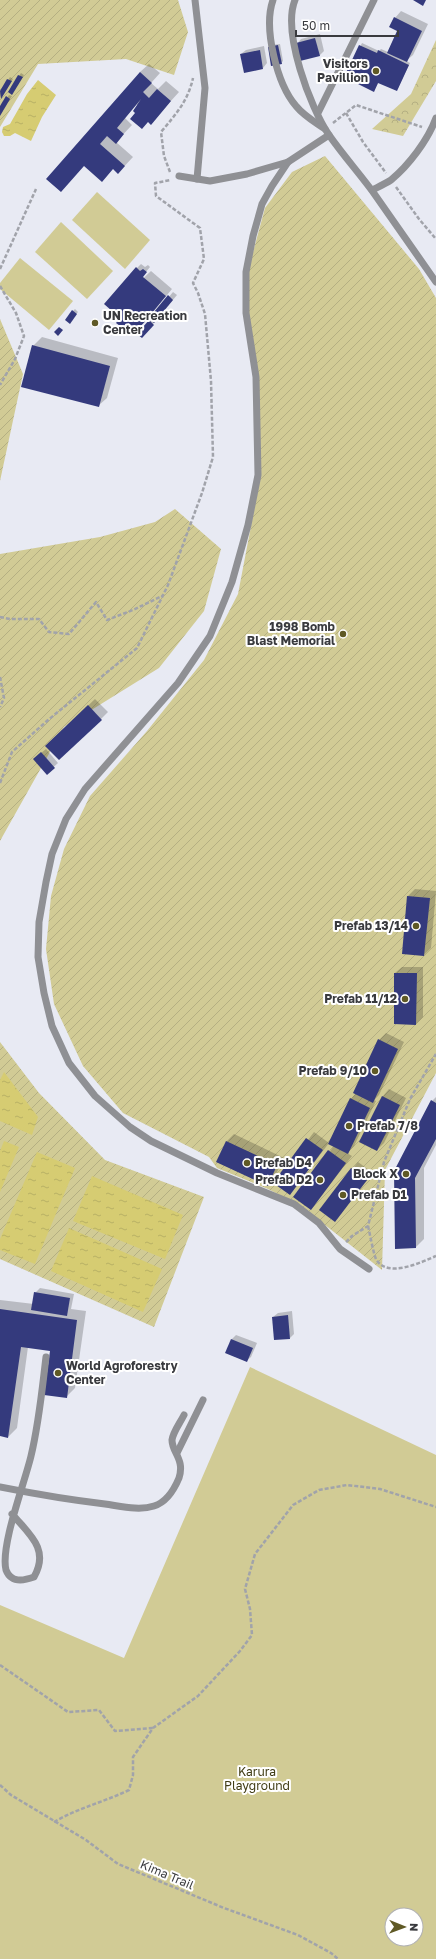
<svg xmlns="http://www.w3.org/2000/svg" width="436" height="1959" font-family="'Golos Text',sans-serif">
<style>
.forest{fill:url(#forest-crowns)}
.park{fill:#d1cb95;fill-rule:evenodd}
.garden{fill:url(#garden-furrows)}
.water{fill:url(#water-ripples)}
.shadow{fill:#0003}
.building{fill:#343a7d}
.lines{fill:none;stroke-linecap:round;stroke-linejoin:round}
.path{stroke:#a1a3aa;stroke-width:2.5;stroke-dasharray:4 2;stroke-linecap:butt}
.service{stroke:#8f9094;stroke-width:7}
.poi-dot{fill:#5f5925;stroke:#fff;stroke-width:1.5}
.labels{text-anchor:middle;stroke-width:4;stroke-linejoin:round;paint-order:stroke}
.poi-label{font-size:12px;font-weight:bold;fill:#393a3e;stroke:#fff;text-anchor:end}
.park-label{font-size:12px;fill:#403c15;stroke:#fff}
.street-label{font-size:12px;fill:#393a3e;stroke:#fff}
</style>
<defs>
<pattern id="forest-crowns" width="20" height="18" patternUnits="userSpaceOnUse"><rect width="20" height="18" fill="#d1cb95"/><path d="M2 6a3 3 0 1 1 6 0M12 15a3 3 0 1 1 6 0" fill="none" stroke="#b4af82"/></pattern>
<pattern id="garden-furrows" width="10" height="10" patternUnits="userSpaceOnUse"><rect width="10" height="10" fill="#d1cb95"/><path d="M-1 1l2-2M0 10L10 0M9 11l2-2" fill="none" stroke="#b4af82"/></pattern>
<pattern id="water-ripples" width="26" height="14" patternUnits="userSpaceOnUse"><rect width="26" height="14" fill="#d6cc72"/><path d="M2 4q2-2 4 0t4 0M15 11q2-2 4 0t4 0" fill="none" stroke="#b8b064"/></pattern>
</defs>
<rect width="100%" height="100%" fill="#e8eaf3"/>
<path class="forest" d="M436 40V81L403 136 372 129 411 94Z"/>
<g class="park">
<path d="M97 192 150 240 125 269 72 220Z"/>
<path d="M61 222 113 271 87 299 35 252Z"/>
<path d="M20 258 73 301 49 330 0 289V283Z"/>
<path d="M250 1367 436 1455V1959H0V1605L124 1658ZM392 1915H416V1939H392Z"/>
</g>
<g class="garden">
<path d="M0 0H178L188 32 174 75 126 59 38 64 0 127Z"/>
<path d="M325 156 419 269 436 298V1073L385 1170 382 1270 301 1206 268 1189 217 1168 209 1157 123 1113 83 1066 54 1004 46 949 51 896 64 849 90 796 147 731 204 660 238 594 261 474 249 315V267L265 208 292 172Z"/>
<path d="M0 319 23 374 0 481Z"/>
<path d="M175 509 221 549 204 611 159 668 64 727 0 841V554L100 537 155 522Z"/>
<path d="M0 1042 39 1093 105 1160 204 1197 154 1327 0 1259Z"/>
</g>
<g class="water">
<path d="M38 80 56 95 42 117 31 141 15 133 10 136H4L2 132 3 127 10 124 27 94Z"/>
<path d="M4 1072 38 1117 32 1135 0 1121V1080Z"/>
<path d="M4 1141 19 1147 0 1192V1151Z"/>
<path d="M37 1152 75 1168 35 1264 0 1250V1239Z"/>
<path d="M92 1176 183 1215 165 1259 73 1221Z"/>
<path d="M69 1228 162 1269 143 1312 51 1271Z"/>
</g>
<g class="shadow">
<path d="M401 11 428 24 413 55 406 61 410 63 398 88 396 90 379 82 374 90 345 77 362 43 379 51 381 49 388 52 398 30 395 18Z"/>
<path d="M320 34 324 51 319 56 297 44 301 39Z"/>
<path d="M280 44 283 61 281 63 271 45Z"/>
<path d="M264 46 267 63 263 68 241 54 246 50Z"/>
<path d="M149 64 160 73 151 83 158 89 166 81 179 92 151 123 137 113V104L125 118 132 125 116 142 133 157 118 173 113 168 84 165 140 72Z"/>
<path d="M21 73 24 75 12 94 9 92Z"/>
<path d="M10 77 13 79 1 98 0 93Z"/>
<path d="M9 95 12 96 0 115V108Z"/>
<path d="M141 264 145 267 148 265 150 267 131 290 151 271 172 289 144 323 129 322 124 327 122 318 137 268Z"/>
<path d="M173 292 177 295 142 337 138 334Z"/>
<path d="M75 309 78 312 71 320 73 311Z"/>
<path d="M42 337 118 358 107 398 98 406 33 346Z"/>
<path d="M95 699 108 712 101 719 53 739Z"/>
<path d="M46 749 58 763 47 773 34 759Z"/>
<path d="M415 889 436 891 431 948 424 955 408 896Z"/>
<path d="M402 967H423V1017L416 1024 395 1023V973Z"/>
<path d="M386 1033 404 1042 379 1095 374 1100 376 1101 354 1146 347 1153 352 1156 311 1209 295 1197 334 1146 329 1143 290 1194 275 1183 314 1132 329 1143 351 1099 356 1093 379 1040Z"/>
<path d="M389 1089 406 1098 384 1143 377 1150 360 1141 383 1096Z"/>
<path d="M436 1097V1145L424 1168V1239L416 1247 396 1248 432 1101Z"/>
<path d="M234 1134 284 1158 274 1178 267 1185 217 1162 227 1141Z"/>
<path d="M358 1162 373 1173 335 1221 321 1210Z"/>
<path d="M40 1288 74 1294 71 1309 86 1311 75 1388 66 1397 51 1350 28 1347 17 1428 8 1437 0 1435V1300L34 1304 35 1293Z"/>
<path d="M292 1311 294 1334 290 1338 273 1317 278 1313Z"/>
<path d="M236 1335 257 1343 251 1357 246 1361 226 1353 232 1339Z"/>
</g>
<g class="building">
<path d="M413 0H426L423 6Z"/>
<path d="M394 17 422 31 407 62 387 53 397 31 389 27Z"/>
<path d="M315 38 320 56 300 61 296 43Z"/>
<path d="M278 45 282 64 271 66 268 47Z"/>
<path d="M359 45 377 53 378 50 409 65 397 91 378 83 374 92 344 77Z"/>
<path d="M260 50 263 69 244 73 240 54Z"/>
<path d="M140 72 152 83 143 92 149 98 157 89 171 101 151 125 148 122 142 129 130 119 135 113 133 111 141 99 117 128 124 134 116 144 107 136 100 144 125 166 118 174 113 169 102 182 84 166 61 192 46 179Z"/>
<path d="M18 75 23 77 12 95 8 92Z"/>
<path d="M7 79 12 81 1 99 0 91Z"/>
<path d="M6 96 10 99 0 116V106Z"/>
<path d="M136 267 140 271 143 269 147 272 143 277 166 296 137 331 128 323 124 329 116 323 120 318 104 304Z"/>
<path d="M168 295 173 300 154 323 149 318Z"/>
<path d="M72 310 77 314 70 324 65 320Z"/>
<path d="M149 320 154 325 142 338 137 334Z"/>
<path d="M59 327 63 330 58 336 54 332Z"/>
<path d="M32 345 110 366 99 407 21 387Z"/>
<path d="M88 705 102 720 59 760 45 746Z"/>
<path d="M41 752 55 768 47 775 33 759Z"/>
<path d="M407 896 430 898 424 956 402 954Z"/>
<path d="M394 973H417L416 1025 394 1024Z"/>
<path d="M378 1039 398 1049 373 1103 353 1093Z"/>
<path d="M382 1096 400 1105 377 1151 359 1142Z"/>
<path d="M350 1098 370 1108 348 1154 328 1144Z"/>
<path d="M431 1100 436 1103V1139L415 1178 416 1248 395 1249 394 1171Z"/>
<path d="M306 1138 323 1150 290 1195 273 1183Z"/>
<path d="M226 1141 277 1165 268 1186 216 1162Z"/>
<path d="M328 1150 346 1163 311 1210 293 1197Z"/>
<path d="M351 1168 367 1180 335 1222 319 1210Z"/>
<path d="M34 1292 70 1298 67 1316 31 1310Z"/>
<path d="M0 1309 77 1320 67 1398 44 1395 50 1351 21 1347 8 1438 0 1436Z"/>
<path d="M288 1315 290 1339 274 1340 272 1317Z"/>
<path d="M231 1339 253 1348 247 1362 225 1353Z"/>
</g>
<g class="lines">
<g class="path">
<path d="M346 113 363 142 386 173"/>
<path d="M333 123 356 105 422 127"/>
<path d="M170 172 164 156 161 132C176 114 188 101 193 78"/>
<path d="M396 187 419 219 436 239"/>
<path d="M0 269 36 189"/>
<path d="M0 286 16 313 24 336 15 359 0 385"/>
<path d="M0 617 10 619H39L49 632 69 634 96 602 107 620 133 610 162 596"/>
<path d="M0 677 4 698 0 707"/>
<path d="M0 783 12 752 48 720 137 648 168 585 202 493 213 457 211 381 205 314 198 293 193 283 204 259 200 228 156 196 155 183 171 180"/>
<path d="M368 1226C370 1234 373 1252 376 1259 387 1279 422 1262 436 1256"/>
<path d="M346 1242 352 1236 368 1226 384 1162 410 1099 436 1054"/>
<path d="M0 1665 68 1712 99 1710 115 1731 153 1728"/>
<path d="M0 1785 11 1795 86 1840 118 1864 224 1908 298 1935 331 1953 338 1959"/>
<path d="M54 1822C78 1808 104 1802 129 1790L133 1775V1757L153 1728 198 1696 240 1651 252 1635 250 1609 245 1589 255 1554 293 1505 319 1490 347 1485 380 1489 436 1507"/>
</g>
<g class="service">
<path d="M195 0 205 88 197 179"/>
<path d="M273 0C263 28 277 84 296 106 304 116 315 122 325 129"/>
<path d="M295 0C282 32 310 107 329 135 343 155 359 173 373 192 394 222 415 252 436 282"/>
<path d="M318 113 374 0"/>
<path d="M329 135 288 162 272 186 262 204 253 236 246 272V313L256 377 258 475 248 525 232 582 210 636 178 683 85 789 66 819 52 854 46 882 39 922 38 957 44 993 52 1026 69 1063 95 1096 130 1127 151 1141 217 1173 294 1204 319 1223 340 1249 369 1269"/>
<path d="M179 176 210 181 247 174 288 162"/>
<path d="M372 190C378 187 385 184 391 180 409 165 428 140 436 118"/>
<path d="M177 1453 203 1400"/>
<path d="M0 1487C35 1494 70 1500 105 1504 120 1506 139 1511 154 1506 167 1502 174 1490 179 1478 185 1459 172 1453 172 1440 173 1432 180 1423 184 1415"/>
<path d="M12 1514C29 1534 50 1549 34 1577 23 1581 11 1583 6 1570 0 1546 25 1482 31 1456 39 1423 42 1390 46 1357"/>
</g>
</g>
<g class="poi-dot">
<circle cx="376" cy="71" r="4"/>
<circle cx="95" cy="323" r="4"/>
<circle cx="343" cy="634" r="4"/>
<circle cx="416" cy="926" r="4"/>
<circle cx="405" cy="999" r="4"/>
<circle cx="375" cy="1071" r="4"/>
<circle cx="349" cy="1126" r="4"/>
<circle cx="247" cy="1163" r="4"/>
<circle cx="406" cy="1174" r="4"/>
<circle cx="320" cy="1180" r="4"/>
<circle cx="343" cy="1195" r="4"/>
<circle cx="58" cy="1373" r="4"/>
</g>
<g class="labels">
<g class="poi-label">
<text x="368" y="68">Visitors<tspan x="368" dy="14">Pavillion</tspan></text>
<text x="103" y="320" text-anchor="start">UN Recreation<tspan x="103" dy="14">Center</tspan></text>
<text x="335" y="631">1998 Bomb<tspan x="335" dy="14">Blast Memorial</tspan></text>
<text x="408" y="930">Prefab 13/14</text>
<text x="397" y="1003">Prefab 11/12</text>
<text x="367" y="1075">Prefab 9/10</text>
<text x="357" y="1130" text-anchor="start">Prefab 7/8</text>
<text x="255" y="1167" text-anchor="start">Prefab D4</text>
<text x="398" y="1178">Block X</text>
<text x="312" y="1184">Prefab D2</text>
<text x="351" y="1199" text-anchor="start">Prefab D1</text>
<text x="66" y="1370" text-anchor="start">World Agroforestry<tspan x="66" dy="14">Center</tspan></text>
</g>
<g class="park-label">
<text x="257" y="1776">Karura<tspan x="257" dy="14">Playground</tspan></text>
</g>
<g class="street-label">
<text transform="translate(167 1875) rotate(23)" y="4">Kima Trail</text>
</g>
</g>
<g transform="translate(404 1927) rotate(91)"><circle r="19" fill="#ffffff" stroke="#b0b0b2"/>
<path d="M0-3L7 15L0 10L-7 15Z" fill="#5f5925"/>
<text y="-6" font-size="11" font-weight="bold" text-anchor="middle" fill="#393a3e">N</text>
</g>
<path d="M296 30v6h102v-6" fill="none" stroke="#393a3e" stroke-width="2"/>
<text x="302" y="30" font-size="12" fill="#393a3e" stroke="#ffffff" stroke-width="3" paint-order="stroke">50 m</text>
</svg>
